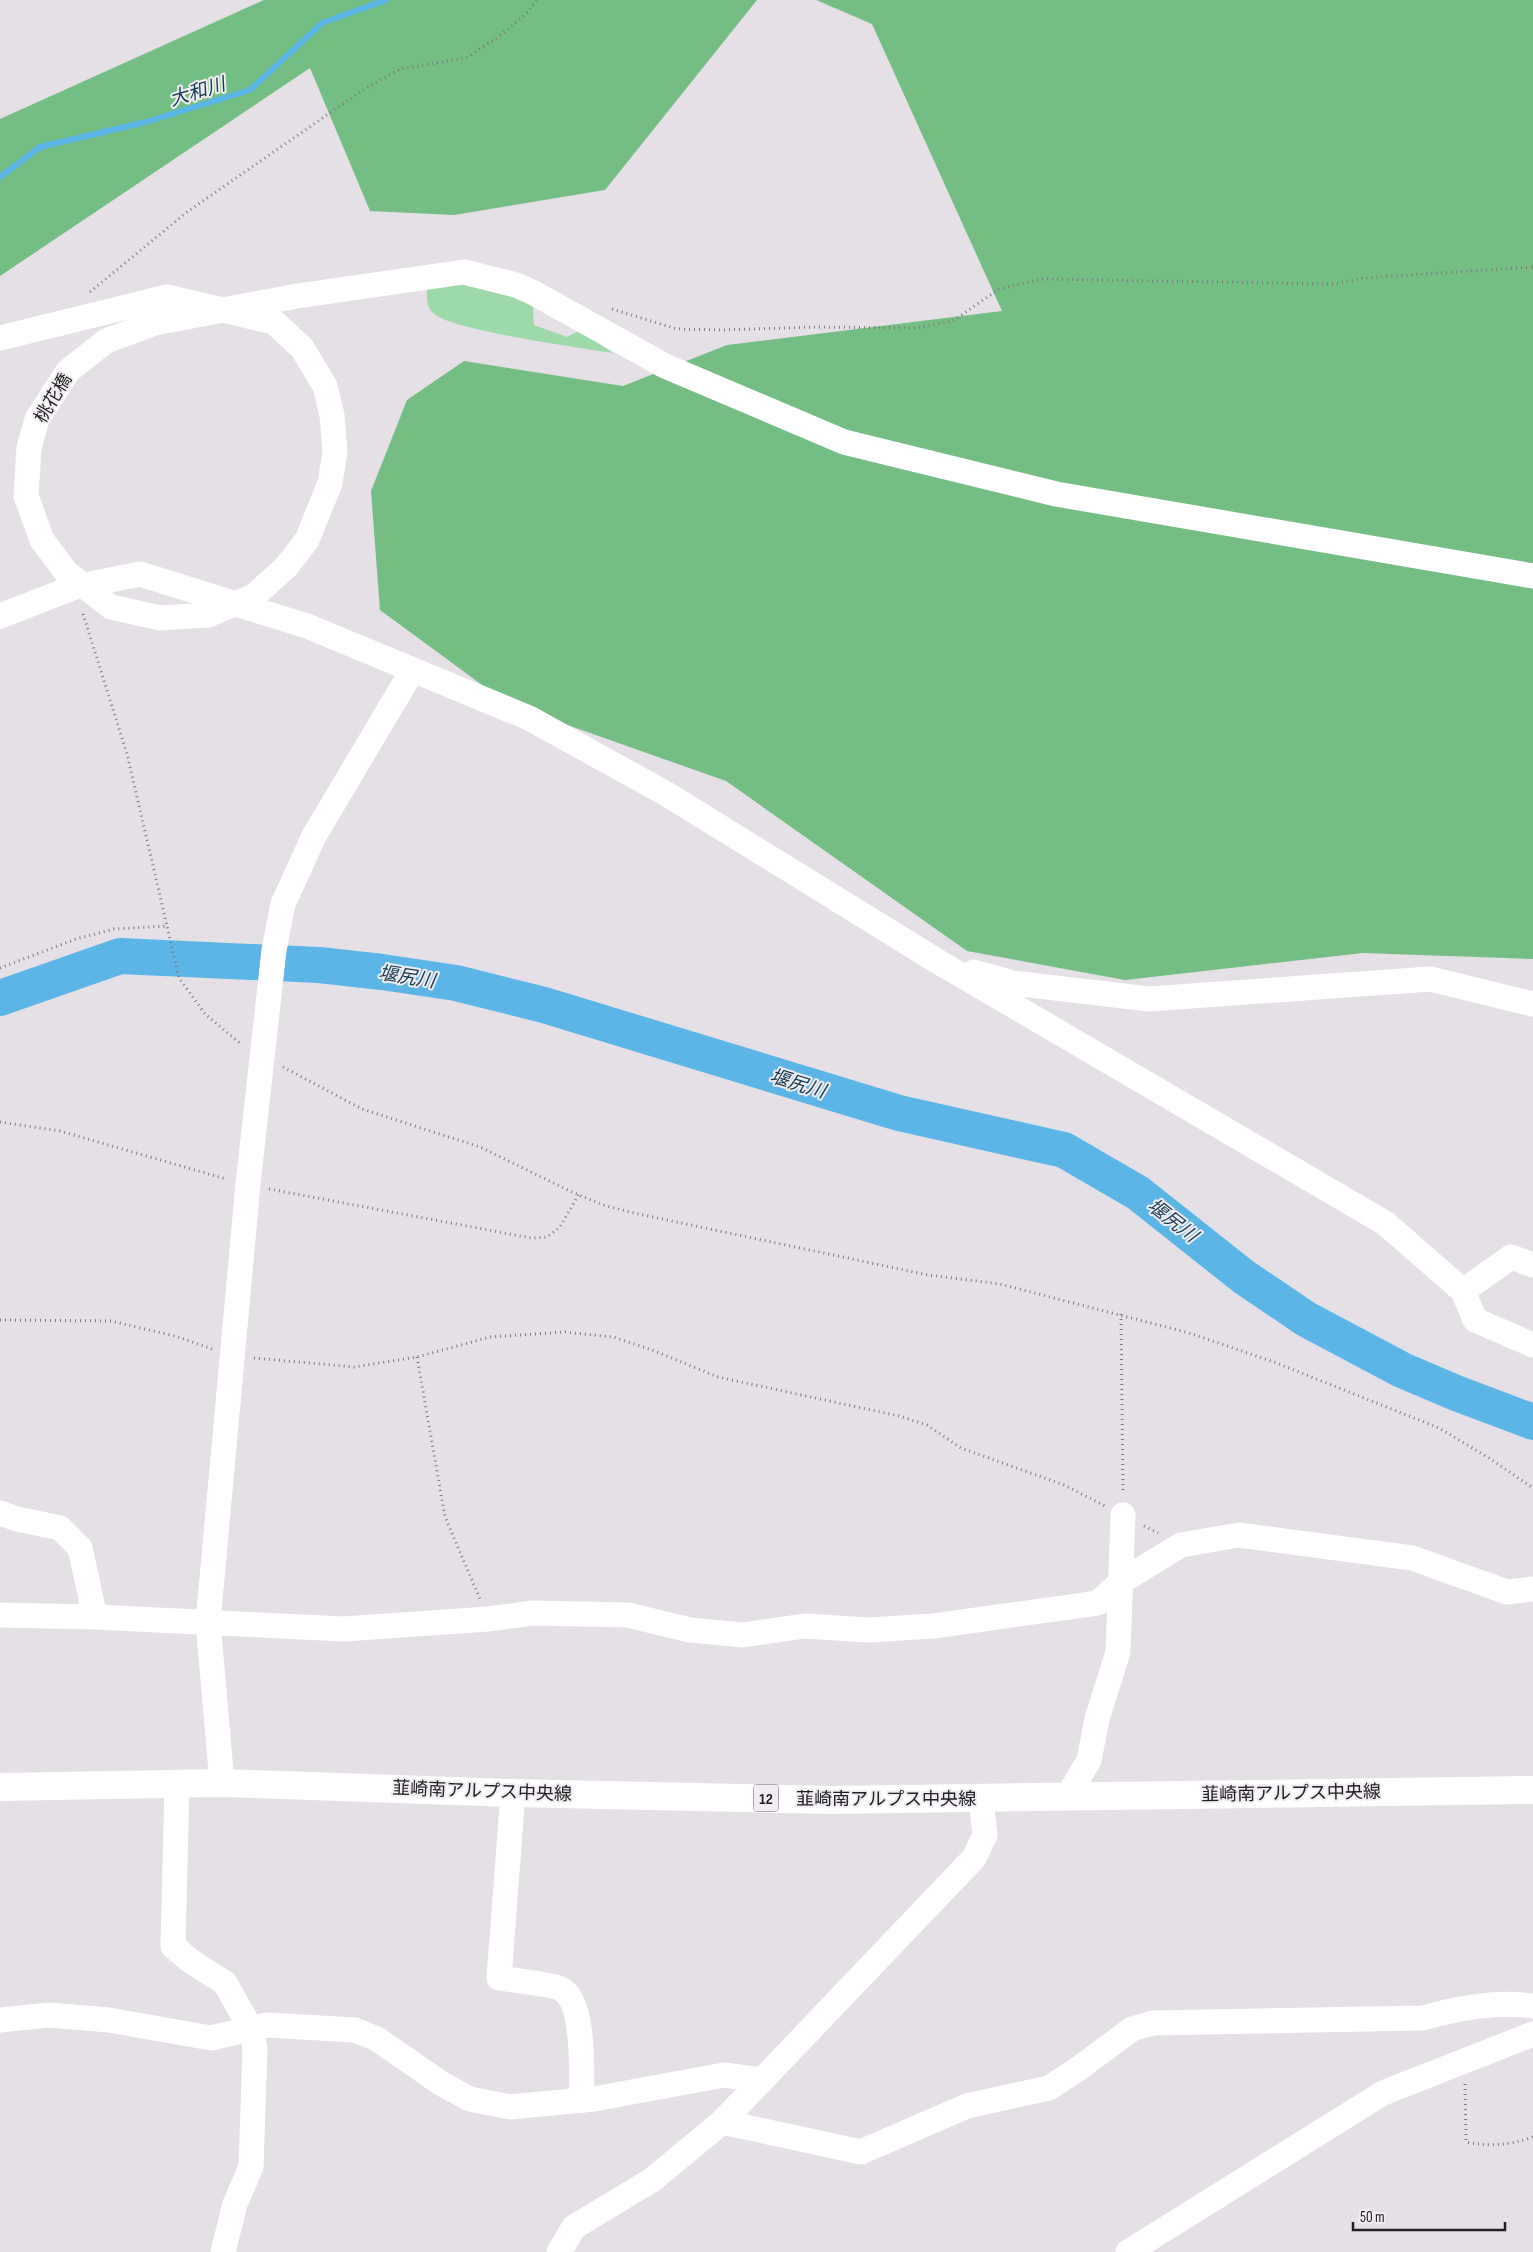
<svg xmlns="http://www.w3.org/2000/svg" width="1533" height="2252" font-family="'Sofia Sans Condensed','Noto Sans JP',sans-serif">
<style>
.green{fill:#9ed9a9}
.forest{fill:#74be84}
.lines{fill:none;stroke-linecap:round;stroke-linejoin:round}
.stream{stroke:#5bb6e7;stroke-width:6}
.river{stroke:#5bb6e7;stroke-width:36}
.path{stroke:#7d7a7e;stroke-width:3;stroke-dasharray:1 4;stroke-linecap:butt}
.minor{stroke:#fff;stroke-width:25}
.major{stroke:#fff;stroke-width:28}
.labels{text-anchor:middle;stroke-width:4;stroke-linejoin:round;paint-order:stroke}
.shield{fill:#f1edf2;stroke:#5f5e60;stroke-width:1}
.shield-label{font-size:16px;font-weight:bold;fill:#212022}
.street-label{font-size:18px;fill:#212022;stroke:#f1edf2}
.water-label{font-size:19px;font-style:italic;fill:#133b50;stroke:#f1edf2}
</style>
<rect width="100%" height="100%" fill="#e4e0e5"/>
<path class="green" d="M464 272 532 292 534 325 567 337 579 331 613 353C583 348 449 330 433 313 426 307 427 297 427 288Z"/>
<g class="forest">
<path d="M264 0H757L605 190 454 215 370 211 310 68 0 276V119Z"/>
<path d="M816 0H1533V959L1363 953 1125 980 967 951 726 781 508 704 380 610 371 491 407 400 464 361 623 386 727 345 1002 311 872 24Z"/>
</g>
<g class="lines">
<path class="stream" d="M0 177 40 147 146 122 250 90 322 23 386 0"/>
<path class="river" d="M0 998 120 956 319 965 382 972 456 983 544 1005 899 1113 1064 1150 1138 1193 1244 1277 1306 1319 1402 1370 1456 1393 1533 1422"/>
<g class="path">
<path d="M90 292 187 212 363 90 400 69 466 58 498 37 525 15 537 0"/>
<path d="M612 309 677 329 722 330 815 327 917 328 953 321 999 289 1043 279 1334 284 1363 278 1533 267"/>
<path d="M83 614 127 754 167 926"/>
<path d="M0 968 76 939 114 929 167 926 179 978 205 1014 242 1045"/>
<path d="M283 1067 362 1109 480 1147 572 1192 603 1205 634 1213 928 1275 1000 1284 1189 1333 1274 1362 1439 1428 1489 1458 1533 1488"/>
<path d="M0 1122 60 1131 226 1179"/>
<path d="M269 1189 531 1238 547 1237 560 1227 579 1194"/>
<path d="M1121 1314 1123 1494"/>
<path d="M0 1320 111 1321 175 1336 212 1349"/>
<path d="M417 1357 445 1517 480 1599"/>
<path d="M254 1358 354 1367 417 1357 490 1337 565 1332 613 1337 652 1350 718 1377 899 1416 927 1425 961 1448 1064 1485 1105 1506"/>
<path d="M1144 1526 1158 1533"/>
<path d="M1465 2084 1466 2142C1490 2147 1510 2145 1533 2137"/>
</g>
<g class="minor">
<path d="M0 338 167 297 274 322 302 348 325 386 332 415 335 452 330 483 307 540 286 567 254 596 208 615 160 618 111 607 66 572 42 540 26 496 29 448 37 419 68 371 106 341 155 323 297 296 464 272 516 285 532 292 665 366 844 442 1056 494 1533 576"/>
<path d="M0 616 75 587 140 574 307 626 529 718 665 793 937 961 1385 1223 1463 1291 1475 1320 1533 1345"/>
<path d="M974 972 1013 983 1149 999 1430 979 1533 1004"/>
<path d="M1463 1291 1511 1257 1533 1265"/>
<path d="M0 1513 17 1519 60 1528 80 1548 95 1617"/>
<path d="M0 1615 95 1617 344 1629 488 1619 533 1613 628 1615 690 1630 743 1635 805 1626 869 1630 934 1626 1098 1603 1122 1581 1181 1545 1239 1535 1412 1558 1507 1592 1533 1589"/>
<path d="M222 1783 208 1622 248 1184 274 950 283 904 314 836 412 671"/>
<path d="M177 1784 173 1946 189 1960 225 1983 251 2029 255 2048 251 2167 235 2204 223 2252"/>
<path d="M513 1793 499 1978C511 1980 552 1984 561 1989 586 2002 581 2074 582 2100"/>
<path d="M1068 1796 1089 1760 1097 1719 1118 1652 1123 1515"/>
<path d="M0 2020 49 2015 109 2020 211 2038 267 2025 355 2030 377 2039 442 2084 470 2099 510 2107 594 2099 724 2075 762 2080"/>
<path d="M722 2122 861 2152 967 2106 1049 2088 1078 2069 1132 2029 1153 2023 1423 2018C1459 2008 1495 2001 1533 2006"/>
<path d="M559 2252 574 2227 652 2180 722 2122 974 1858 985 1835 981 1799"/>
<path d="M1128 2252 1383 2093 1533 2034"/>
</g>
<path class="major" d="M0 1787 222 1783 513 1793 831 1800 1533 1790"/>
</g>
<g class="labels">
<rect class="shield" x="753.5" y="1784.5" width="25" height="27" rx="4"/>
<g class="shield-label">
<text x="766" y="1804">12</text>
</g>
<g class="street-label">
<text transform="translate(53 398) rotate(-59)" y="6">桃花橋</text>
<text transform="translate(482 1791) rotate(2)" y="6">韮崎南アルプス中央線</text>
<text transform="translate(1291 1793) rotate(-1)" y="6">韮崎南アルプス中央線</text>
<text x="886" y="1805">韮崎南アルプス中央線</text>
</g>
<g class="water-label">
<text transform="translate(197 91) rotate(-17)" y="7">大和川</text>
<text transform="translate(407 976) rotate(9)" y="7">堰尻川</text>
<text transform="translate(798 1083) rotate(17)" y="7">堰尻川</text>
<text transform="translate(1173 1220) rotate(38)" y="7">堰尻川</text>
</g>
</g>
<path d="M1353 2222v8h152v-8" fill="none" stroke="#212022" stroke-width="2.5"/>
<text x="1360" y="2222" font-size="15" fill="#212022" stroke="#f1edf2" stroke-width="4" paint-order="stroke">50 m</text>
</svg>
